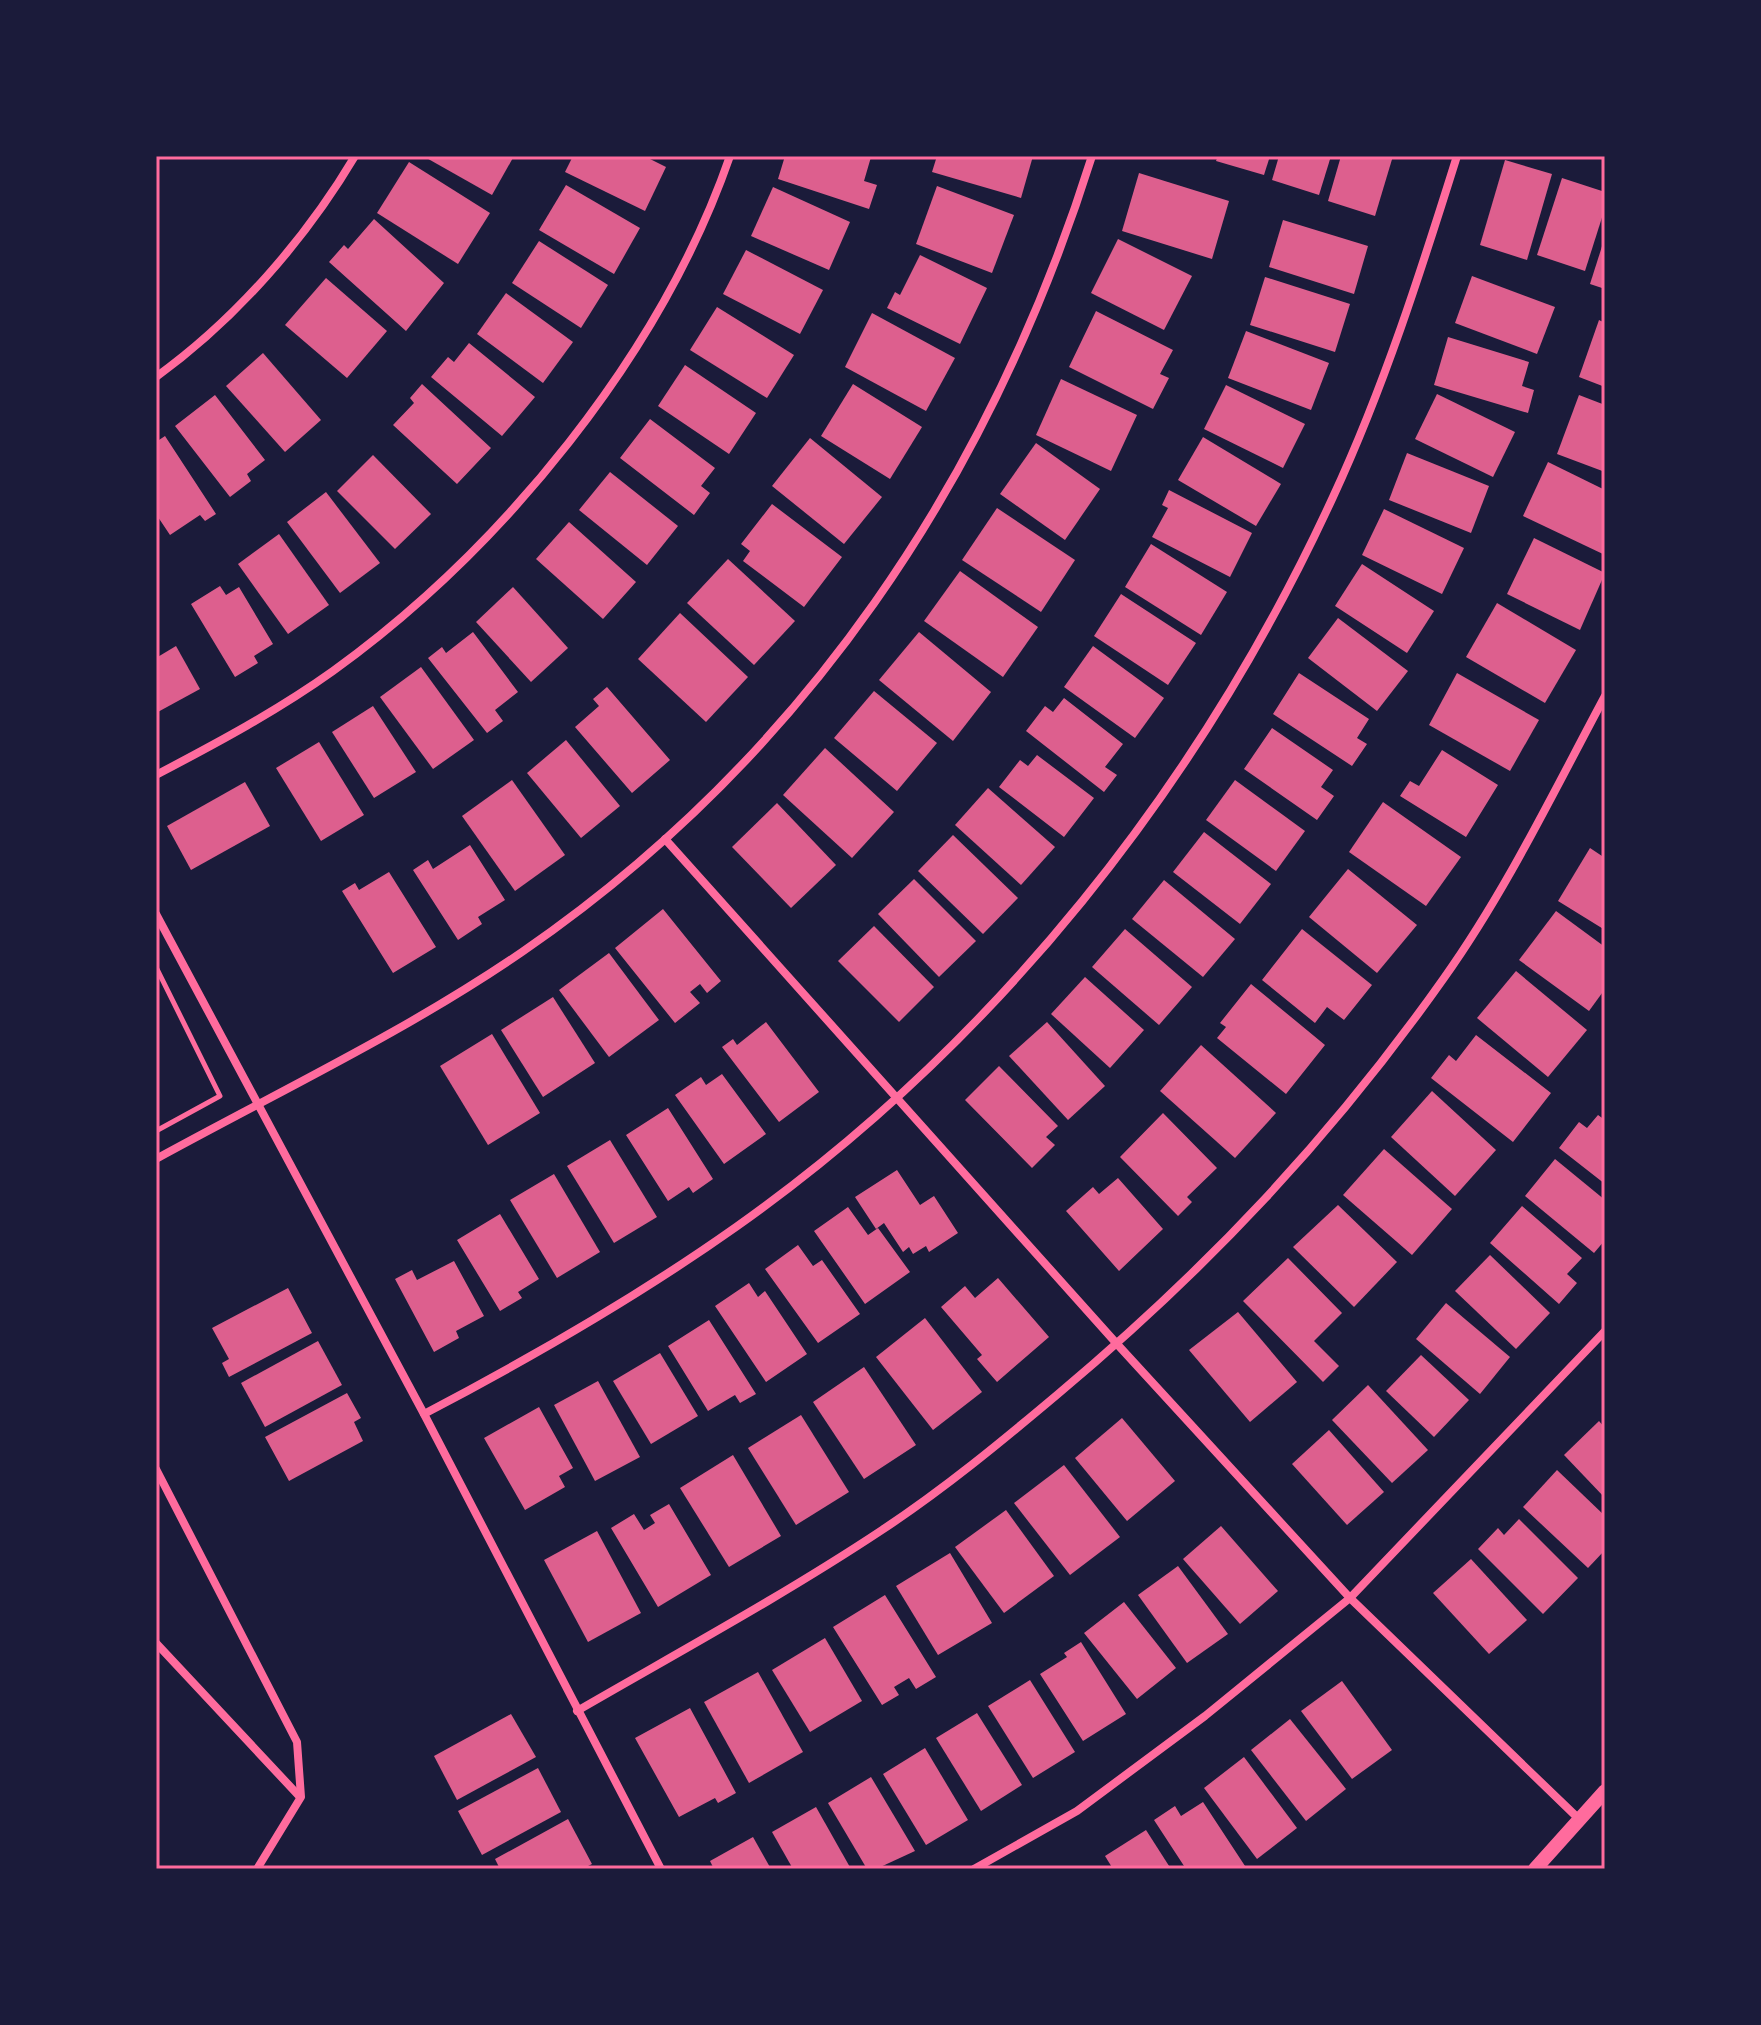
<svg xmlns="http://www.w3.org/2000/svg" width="1761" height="2025" font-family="Karla,sans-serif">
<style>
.building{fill:#dd5f8e}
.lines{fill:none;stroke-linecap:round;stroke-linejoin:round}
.path{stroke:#ff6b9d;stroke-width:5}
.minor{stroke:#ff6b9d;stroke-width:8}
.tertiary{stroke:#ff6b9d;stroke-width:14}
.neatline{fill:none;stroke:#ff6b9d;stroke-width:3}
</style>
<rect width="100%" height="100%" fill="#1b1b3a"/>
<g class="building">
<path d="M423 156H514L492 195Z"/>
<path d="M573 156H644L666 167 645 211 565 172Z"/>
<path d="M785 156 871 157 864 181 877 185 869 209 778 179Z"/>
<path d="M937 156H1033L1021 198 932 172Z"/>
<path d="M1218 156H1270L1264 175 1216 161Z"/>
<path d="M1279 156H1331L1319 195 1272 180Z"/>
<path d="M1341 156H1393L1375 216 1328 201Z"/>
<path d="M1505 160 1552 174 1527 260 1480 245Z"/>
<path d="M409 162 490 213 458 264 377 213Z"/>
<path d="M1139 173 1229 201 1212 259 1122 231Z"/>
<path d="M1562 178 1605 192V208L1585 271 1537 255Z"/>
<path d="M566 185 640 228 614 274 539 230Z"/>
<path d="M937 186 1014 215 992 273 916 244Z"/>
<path d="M773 187 850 222 829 270 751 236Z"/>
<path d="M374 219 444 283 406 331 329 262 344 245 348 249Z"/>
<path d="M1283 220 1368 246 1354 294 1269 267Z"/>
<path d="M1118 239 1192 276 1164 330 1091 293Z"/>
<path d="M1604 240H1605V289L1590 284Z"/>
<path d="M539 241 608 285 581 328 512 283Z"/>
<path d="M746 250 823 290 800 334 723 294Z"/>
<path d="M920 255 987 288 960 344 887 308 895 292 900 295Z"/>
<path d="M1472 276 1555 307 1537 354 1455 323Z"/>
<path d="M1265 277 1350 304 1335 352 1250 325Z"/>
<path d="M326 278 387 331 347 378 285 325Z"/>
<path d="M506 293 573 342 543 383 477 334Z"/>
<path d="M717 307 794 355 767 398 690 350Z"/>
<path d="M1096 311 1173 350 1160 374 1169 378 1153 409 1069 367Z"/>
<path d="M872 313 955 358 926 411 845 367Z"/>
<path d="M1599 320 1605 323V387L1579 377Z"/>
<path d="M1246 331 1329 363 1311 410 1228 378Z"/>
<path d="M1448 337 1529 362 1522 386 1534 390 1528 413 1434 385Z"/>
<path d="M469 343 535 397 502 436 431 377 448 357 454 362Z"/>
<path d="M263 353 321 420 285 452 226 386Z"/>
<path d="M685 365 756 413 729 454 658 406Z"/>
<path d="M1061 379 1137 415 1111 471 1036 435Z"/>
<path d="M422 384 491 448 457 484 393 425 414 403 410 398Z"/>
<path d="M853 384 922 427 890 479 821 436Z"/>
<path d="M1226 385 1305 424 1283 468 1204 429Z"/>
<path d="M1437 394 1515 432 1493 477 1415 439Z"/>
<path d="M215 395 265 460 247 474 251 481 230 497 175 426Z"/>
<path d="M1579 395 1605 405V472L1557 454Z"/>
<path d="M650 419 715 468 701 486 710 493 694 515 620 458Z"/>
<path d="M165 436 216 514 205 521 200 515 170 535 156 514V442Z"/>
<path d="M1203 437 1281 484 1256 526 1178 480Z"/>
<path d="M810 438 882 497 844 544 772 486Z"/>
<path d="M1036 443 1100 489 1065 540 1000 494Z"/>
<path d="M1407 453 1489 486 1471 533 1389 500Z"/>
<path d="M373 455 431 514 395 549 337 491Z"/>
<path d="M1548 462 1605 490V555L1523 516Z"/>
<path d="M610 472 678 526 647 565 579 510Z"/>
<path d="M1169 490 1252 533 1230 577 1152 537 1168 508 1162 505Z"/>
<path d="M326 492 380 563 340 593 287 522Z"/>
<path d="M772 504 842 557 804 607 743 561 750 551 741 544Z"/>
<path d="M997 508 1075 560 1041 612 962 560Z"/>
<path d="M1384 509 1464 548 1442 594 1362 555Z"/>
<path d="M569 522 636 582 603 619 536 559Z"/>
<path d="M279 534 329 605 288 634 238 564Z"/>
<path d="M1534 538 1605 573 1580 630 1507 594Z"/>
<path d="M1151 544 1227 592 1201 635 1125 587Z"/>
<path d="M728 559 795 621 754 665 687 603Z"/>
<path d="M1362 564 1434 611 1407 653 1335 606Z"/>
<path d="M960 571 1038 627 1003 677 924 621Z"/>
<path d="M220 586 226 595 239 587 273 644 254 656 258 663 235 677 191 604Z"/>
<path d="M513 587 568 648 531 682 476 622Z"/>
<path d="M1121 594 1196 643 1168 685 1094 636Z"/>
<path d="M1497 603 1576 650 1545 703 1466 657Z"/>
<path d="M680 613 748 677 706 722 638 659Z"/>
<path d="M1338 618 1408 671 1377 711 1308 658Z"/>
<path d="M473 632 518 692 495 710 503 721 487 733 428 658 442 647 446 653Z"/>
<path d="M919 632 991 692 953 741 879 680Z"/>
<path d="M176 646 200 689 156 713V658Z"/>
<path d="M1093 646 1164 698 1135 738 1064 687Z"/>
<path d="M421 667 474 740 433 769 380 697Z"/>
<path d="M1299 673 1369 719 1357 738 1367 744 1352 766 1273 714Z"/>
<path d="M1457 673 1539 720 1510 771 1429 725Z"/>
<path d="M607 687 670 760 632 793 575 727 599 706 593 699Z"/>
<path d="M874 691 937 743 897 791 834 738Z"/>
<path d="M1064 698 1123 744 1105 767 1117 775 1104 792 1026 731 1045 706 1053 712Z"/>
<path d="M373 706 416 772 374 798 332 732Z"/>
<path d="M1272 728 1333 770 1321 787 1334 796 1317 820 1244 769Z"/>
<path d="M566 740 620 806 581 838 527 773Z"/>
<path d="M319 742 364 815 321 841 276 768Z"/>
<path d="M825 748 894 812 852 858 783 795Z"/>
<path d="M1442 750 1498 785 1466 837 1400 796 1410 781 1419 786Z"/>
<path d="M1037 755 1094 798 1064 837 999 787 1020 760 1028 766Z"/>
<path d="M512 780 565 855 515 891 462 816Z"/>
<path d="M1235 780 1305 831 1276 871 1206 820Z"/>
<path d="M245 782 270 826 191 870 167 826Z"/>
<path d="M988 788 1055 847 1021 885 955 825Z"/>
<path d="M1383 802 1461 857 1426 906 1349 852Z"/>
<path d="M777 803 836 865 791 908 732 847Z"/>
<path d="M1204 832 1271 884 1240 924 1173 872Z"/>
<path d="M953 835 1018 898 983 934 918 871Z"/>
<path d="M470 845 505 900 478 917 482 924 458 940 413 870 428 860 433 869Z"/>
<path d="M1590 848 1605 858V930L1558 901Z"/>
<path d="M1348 869 1417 925 1377 973 1309 917Z"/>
<path d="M389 872 436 947 393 973 342 891 355 883 359 890Z"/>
<path d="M914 879 976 941 939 977 878 914Z"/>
<path d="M1164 880 1235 939 1203 977 1132 919Z"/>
<path d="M663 909 721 981 707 993 700 984 690 992 700 1003 675 1023 615 948Z"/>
<path d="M1556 911 1605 947V989L1589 1011 1519 960Z"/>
<path d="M874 926 934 987 899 1022 838 961Z"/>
<path d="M1125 929 1192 987 1159 1025 1092 967Z"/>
<path d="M1302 929 1372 985 1344 1020 1327 1007 1315 1023 1262 980Z"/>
<path d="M609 953 659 1020 609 1057 559 990Z"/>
<path d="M1516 971 1587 1030 1548 1077 1477 1018Z"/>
<path d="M1085 977 1144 1030 1110 1068 1051 1014Z"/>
<path d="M1251 984 1325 1045 1286 1094 1217 1038 1226 1027 1220 1023Z"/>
<path d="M553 997 595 1063 543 1097 501 1030Z"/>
<path d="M766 1022 819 1092 779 1122 722 1047 733 1039 737 1045Z"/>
<path d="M1047 1022 1105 1086 1068 1120 1009 1056Z"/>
<path d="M492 1034 540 1113 488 1145 440 1066Z"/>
<path d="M1476 1035 1551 1093 1513 1142 1431 1078 1449 1055 1456 1061Z"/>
<path d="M1201 1045 1276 1113 1235 1158 1160 1091Z"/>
<path d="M999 1066 1058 1126 1046 1137 1055 1145 1032 1168 965 1100Z"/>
<path d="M722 1074 766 1134 724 1164 675 1095 701 1077 706 1085Z"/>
<path d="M1432 1091 1496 1150 1455 1196 1391 1137Z"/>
<path d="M668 1108 713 1179 693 1193 689 1187 668 1201 626 1135Z"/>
<path d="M1163 1113 1217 1168 1187 1197 1192 1202 1178 1216 1120 1157Z"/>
<path d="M1598 1115 1605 1120V1184L1559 1148 1579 1122 1587 1128Z"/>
<path d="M610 1140 657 1217 614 1243 567 1166Z"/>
<path d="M1384 1149 1452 1209 1412 1255 1343 1195Z"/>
<path d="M1555 1159 1605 1200V1240L1594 1253 1525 1196Z"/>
<path d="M897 1170 920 1205 934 1196 958 1233 929 1252 926 1246 913 1254 909 1247 903 1252 884 1223 876 1229 855 1197Z"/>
<path d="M554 1174 600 1252 557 1278 510 1200Z"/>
<path d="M1118 1178 1163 1229 1119 1271 1066 1211 1093 1187 1099 1194Z"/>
<path d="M1338 1205 1397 1262 1354 1307 1293 1247Z"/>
<path d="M1522 1206 1582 1258 1567 1274 1577 1283 1559 1304 1490 1243Z"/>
<path d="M848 1207 868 1235 878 1228 910 1272 865 1304 814 1231Z"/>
<path d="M500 1214 539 1279 518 1292 522 1298 500 1311 457 1240Z"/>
<path d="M798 1245 813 1266 822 1260 860 1314 818 1343 765 1269Z"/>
<path d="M1490 1255 1550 1313 1516 1349 1455 1291Z"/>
<path d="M1288 1258 1342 1313 1314 1341 1339 1366 1323 1382 1243 1301Z"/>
<path d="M454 1261 484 1316 456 1331 459 1338 434 1352 395 1279 412 1270 417 1280Z"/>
<path d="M998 1278 1049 1337 997 1382 977 1359 982 1355 941 1307 965 1286 975 1298Z"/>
<path d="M749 1283 758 1297 765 1291 807 1354 766 1382 715 1306Z"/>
<path d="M288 1288 312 1333 229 1377 222 1363 229 1359 212 1328Z"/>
<path d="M1446 1303 1510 1357 1480 1394 1416 1339Z"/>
<path d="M1238 1312 1297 1382 1250 1422 1189 1350Z"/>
<path d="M925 1318 982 1392 933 1430 876 1357Z"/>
<path d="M709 1320 756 1394 740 1403 735 1395 708 1411 668 1346Z"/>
<path d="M318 1341 342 1385 265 1427 241 1383Z"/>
<path d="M660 1353 698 1416 651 1444 613 1381Z"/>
<path d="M1421 1355 1469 1400 1434 1437 1386 1391Z"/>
<path d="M864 1367 916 1445 864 1479 813 1402Z"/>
<path d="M598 1381 640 1457 595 1481 554 1405Z"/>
<path d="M1368 1385 1428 1450 1392 1483 1332 1420Z"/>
<path d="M347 1393 361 1418 354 1422 363 1441 289 1481 265 1437Z"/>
<path d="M539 1407 573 1468 559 1476 565 1487 525 1510 484 1438Z"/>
<path d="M801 1415 849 1492 796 1525 748 1448Z"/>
<path d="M1122 1418 1175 1481 1127 1521 1075 1458Z"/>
<path d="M1599 1421 1605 1428V1498L1564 1455Z"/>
<path d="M1329 1430 1384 1492 1347 1525 1292 1464Z"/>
<path d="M733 1455 781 1536 729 1567 680 1488Z"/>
<path d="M1064 1465 1120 1537 1070 1575 1014 1503Z"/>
<path d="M1557 1470 1605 1516V1550L1588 1568 1523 1507Z"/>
<path d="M669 1504 711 1575 658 1607 611 1528 634 1514 644 1530 655 1523 650 1515Z"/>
<path d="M1006 1510 1054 1576 1004 1613 955 1547Z"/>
<path d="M1519 1519 1578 1578 1543 1614 1478 1549 1498 1528 1504 1535Z"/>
<path d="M1221 1526 1278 1591 1240 1624 1183 1559Z"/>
<path d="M597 1531 641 1613 588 1642 544 1560Z"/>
<path d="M950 1553 992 1623 938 1655 896 1586Z"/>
<path d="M1471 1559 1527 1620 1489 1654 1433 1593Z"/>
<path d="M1178 1566 1228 1634 1187 1663 1138 1595Z"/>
<path d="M885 1595 936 1677 916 1689 909 1678 894 1687 899 1695 882 1705 833 1627Z"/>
<path d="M1124 1602 1176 1668 1137 1699 1084 1633Z"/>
<path d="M825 1638 862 1701 810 1732 772 1670Z"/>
<path d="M1081 1642 1126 1714 1083 1741 1040 1674 1067 1657 1064 1653Z"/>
<path d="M758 1672 803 1752 749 1783 704 1702Z"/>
<path d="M1030 1680 1075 1752 1033 1778 988 1706Z"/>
<path d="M1342 1681 1392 1750 1352 1779 1301 1711Z"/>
<path d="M690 1708 736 1793 718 1803 715 1798 679 1817 635 1738Z"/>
<path d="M977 1713 1022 1785 981 1811 936 1738Z"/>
<path d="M511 1714 536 1757 457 1800 434 1756Z"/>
<path d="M1290 1719 1346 1789 1306 1821 1251 1750Z"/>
<path d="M925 1748 968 1820 926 1845 883 1774Z"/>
<path d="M1244 1757 1297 1828 1257 1859 1204 1788Z"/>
<path d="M538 1768 561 1812 482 1855 458 1811Z"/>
<path d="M871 1777 915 1851 876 1869H867L828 1803Z"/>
<path d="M1203 1802 1247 1869H1186L1154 1820 1175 1806 1181 1816Z"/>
<path d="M816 1807 851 1869H793L772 1832Z"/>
<path d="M568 1819 592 1864 582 1869H500L495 1859Z"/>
<path d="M1146 1830 1171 1869H1113L1105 1856Z"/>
<path d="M753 1837 771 1869H714L710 1861Z"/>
</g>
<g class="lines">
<path class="path" d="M156 967 220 1096 156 1131"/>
<g class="minor">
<path d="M156 377C235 320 305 240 355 156"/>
<path d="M156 775C217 743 277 711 333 671 502 549 661 355 730 156"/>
<path d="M665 839 1117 1344 1350 1598 1580 1820"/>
<path d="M156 914 424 1414 661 1869"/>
<path d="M156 1159C278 1092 407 1031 522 952 804 758 990 480 1092 156"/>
<path d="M424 1414C531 1358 637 1297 736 1227 996 1043 1200 786 1333 497 1384 387 1421 271 1457 156"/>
<path d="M156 1469 297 1742 301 1797 257 1869"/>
<path d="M156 1643 300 1797"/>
<path d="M577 1711C679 1652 784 1595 882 1530 944 1489 1001 1442 1058 1394 1207 1269 1331 1138 1444 978 1506 891 1554 791 1605 696"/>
<path d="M974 1869 1077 1811 1205 1716 1350 1598 1605 1331"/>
</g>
<path class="tertiary" d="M1535 1869 1605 1791"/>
</g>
<rect width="1761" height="2025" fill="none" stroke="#1b1b3a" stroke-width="316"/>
<rect x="158" y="158" width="1445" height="1709" class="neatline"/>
</svg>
